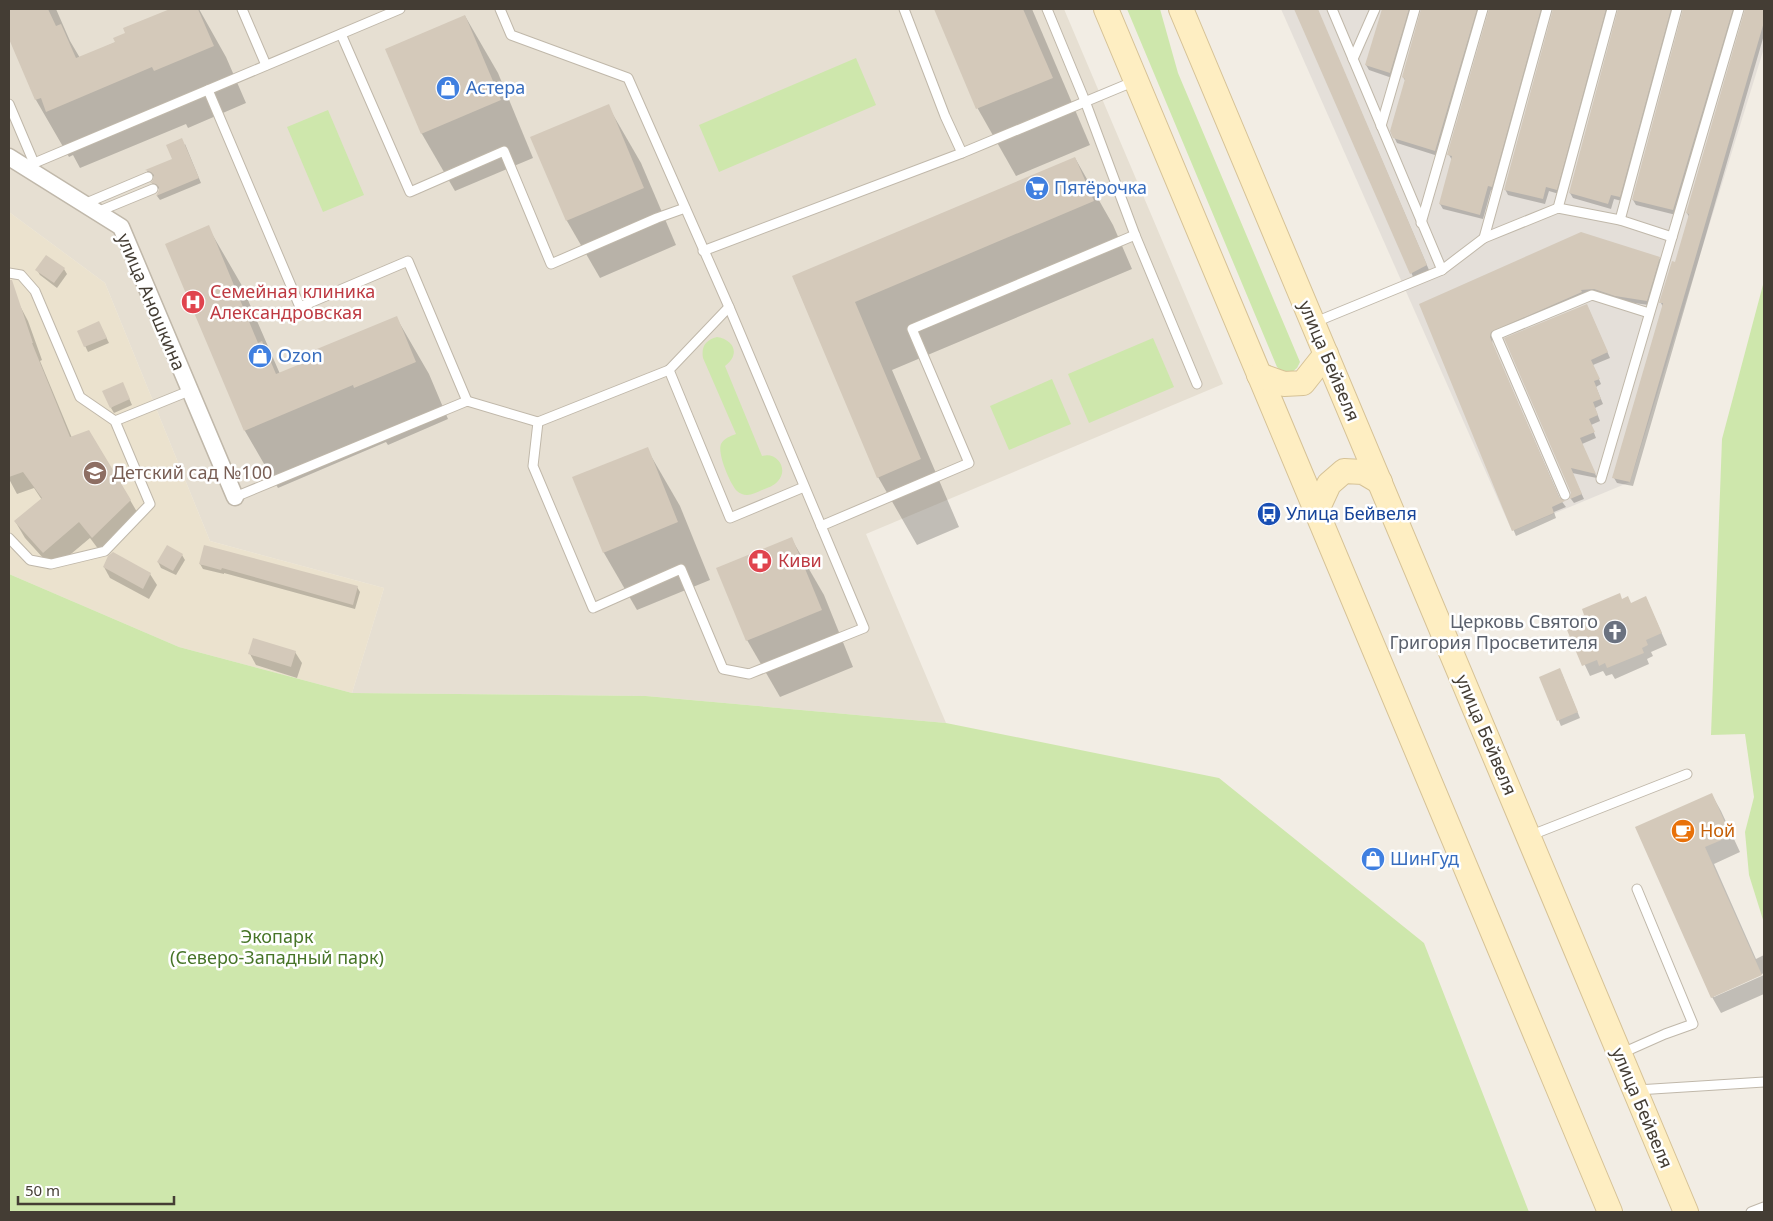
<svg xmlns="http://www.w3.org/2000/svg" width="1773" height="1221" font-family="'Noto Sans',sans-serif">
<style>
.residential{fill:#e6dfd2}
.industrial{fill:#e4dfd9}
.education{fill:#ebe2ce}
.green{fill:#cee7ac}
.shadow{fill:#0003}
.building{fill:#d4c9ba}
.lines{fill:none;stroke-linecap:round;stroke-linejoin:round}
.lane-casing{stroke:#c0b8aa;stroke-width:11}
.street-casing{stroke:#c0b8aa;stroke-width:19}
.secondary-casing{stroke:#d6c296;stroke-width:26}
.lane{stroke:#fff;stroke-width:9}
.street{stroke:#fff;stroke-width:16}
.secondary{stroke:#feeec2;stroke-width:24}
.labels{text-anchor:middle;stroke-width:5;stroke-linejoin:round;paint-order:stroke}
.shop-label{font-size:18px;fill:#366cbe;stroke:#fff;text-anchor:start}
.health-label{font-size:18px;fill:#be3a42;stroke:#fff;text-anchor:start}
.street-label{font-size:18px;fill:#443d34;stroke:#fff}
.education-label{font-size:18px;fill:#785e54;stroke:#fff;text-anchor:start}
.transit-label{font-size:18px;fill:#164399;stroke:#fff;text-anchor:start}
.worship-label{font-size:18px;fill:#5b616d;stroke:#fff;text-anchor:end}
.food-label{font-size:18px;fill:#c56008;stroke:#fff;text-anchor:start}
.park-label{font-size:18px;fill:#477528;stroke:#fff}
</style>
<rect width="100%" height="100%" fill="#f2ede4"/>
<path class="residential" d="M9 9H1064L1223 384 866 534 946 723 646 696 352 693 384 588 210 541 105 283 9 212Z"/>
<path class="industrial" d="M1281 9H1764V48L1630 482 1512 531Z"/>
<path class="education" d="M9 212 105 283 210 541 384 588 352 693 179 647 9 574Z"/>
<g class="green">
<path d="M1127 9H1160L1178 73 1300 362 1297 368 1291 373H1283L1277 367Z"/>
<path d="M856 58 876 105 719 172 699 125Z"/>
<path d="M328 110 364 195 323 212 287 127Z"/>
<path d="M1764 281V923L1749 875 1745 832 1754 797 1745 734 1711 735 1722 439Z"/>
<path d="M717 337C735 340 740 355 725 366L762 456C777 451 789 469 778 481 774 486 767 488 762 490 757 492 752 495 747 495 743 495 739 493 737 491 730 484 717 453 721 444 724 438 731 436 736 434L703 358C701 346 706 340 717 337Z"/>
<path d="M1153 338 1174 387 1089 423 1068 374Z"/>
<path d="M1052 379 1071 424 1009 450 990 406Z"/>
<path d="M9 574 179 647 352 693 646 696 946 723 1219 778 1424 943 1529 1212H9Z"/>
</g>
<g class="shadow">
<path d="M9 9H56L70 41 80 58 116 42 127 34 125 29 173 9H199L226 57 246 103 188 128 186 124 80 168 73 155 69 157 36 100 9 35Z"/>
<path d="M935 9H1032L1090 145 1016 176 978 109Z"/>
<path d="M1296 9H1317L1429 270 1414 279Z"/>
<path d="M1383 9H1416L1392 78 1369 70 1366 65Z"/>
<path d="M1422 9H1484L1438 156 1397 143 1394 137 1406 82 1403 77Z"/>
<path d="M1490 9H1548L1494 191 1491 190 1483 219 1443 209 1440 204 1452 160 1449 155Z"/>
<path d="M1553 9H1612L1559 194 1549 191 1545 204 1508 195 1505 189 1554 9Z"/>
<path d="M1619 9H1677L1622 201 1614 199 1611 209 1573 198 1570 193Z"/>
<path d="M1684 9H1740L1676 215 1636 205 1633 200Z"/>
<path d="M1745 9H1764V35L1633 486 1617 483 1614 478 1663 307 1661 303 1676 263 1689 217 1687 213 1746 9Z"/>
<path d="M465 16 498 73 533 158 455 191 422 134 387 49Z"/>
<path d="M608 106 641 163 676 245 600 278 567 221 532 138Z"/>
<path d="M185 144 201 183 160 200 157 196 160 189 155 188 152 183 155 177 149 175 147 171 174 160Z"/>
<path d="M1075 158 1113 225 1132 269 892 370 959 527 917 545 878 477 793 277Z"/>
<path d="M208 227 241 284 280 374 317 359 396 317 429 374 448 419 388 445 386 442 278 488 245 431Z"/>
<path d="M1659 258 1662 263 1649 305 1619 301 1597 294 1493 337 1492 344 1560 499 1566 507 1554 512 1556 518 1516 536 1421 304Z"/>
<path d="M64 269 67 274 57 288 40 275 37 270Z"/>
<path d="M19 304 28 321 42 360 40 361 72 438 130 500 140 517 102 554 90 538 53 569 25 538 15 521 42 500 34 488 17 494 9 479V308Z"/>
<path d="M1589 310 1610 358 1593 365 1601 384 1596 387 1603 404 1595 408 1600 421 1591 425 1596 438 1582 444 1597 478 1572 473 1584 499 1574 503 1571 499 1572 492 1506 339Z"/>
<path d="M101 327 109 343 88 352 78 331Z"/>
<path d="M125 389 132 405 114 413 111 408Z"/>
<path d="M647 449 680 506 710 580 637 610 604 553 574 478Z"/>
<path d="M791 538 824 595 853 667 780 697 747 640Z"/>
<path d="M182 555 185 560 176 575 161 568 158 562Z"/>
<path d="M200 564 357 587 360 592 355 609 224 573V574L203 569Z"/>
<path d="M104 567 150 574 157 585 149 599 110 578Z"/>
<path d="M1646 598 1667 645 1651 652 1653 656 1647 659 1649 664 1615 679 1612 674 1606 676 1603 671 1590 676 1569 631 1583 625 1623 600 1631 604Z"/>
<path d="M295 652 302 663 297 678 256 665 250 654Z"/>
<path d="M1562 674 1580 718 1561 726 1540 677Z"/>
<path d="M1712 795 1721 811 1740 852 1714 864 1756 959 1764 955V973L1713 995 1714 997 1764 975V994L1721 1013 1712 997 1637 827Z"/>
</g>
<g class="building">
<path d="M9 9H48L56 26 61 24 76 58 115 42 113 38 125 33 123 28 170 9H198L214 46 154 71 152 67 46 112 41 98 35 100 9 39Z"/>
<path d="M934 9H1023L1053 78 976 109Z"/>
<path d="M1294 9H1318L1427 265 1410 274Z"/>
<path d="M1382 9H1409L1390 73 1365 65Z"/>
<path d="M1421 9H1477L1435 151 1393 138 1390 131 1405 79 1402 77Z"/>
<path d="M1489 9H1541L1492 187 1488 186 1480 215 1439 204 1452 156 1447 155Z"/>
<path d="M1553 9H1606L1557 190 1546 187 1543 199 1504 190Z"/>
<path d="M1618 9H1671L1620 197 1611 195 1608 204 1569 193Z"/>
<path d="M1683 9H1733L1673 210 1632 200Z"/>
<path d="M1745 9H1764V22L1630 482 1612 478 1663 303H1659L1672 261 1675 262 1689 214 1686 213Z"/>
<path d="M465 15 501 100 421 134 385 49Z"/>
<path d="M609 104 644 188 566 221 530 137Z"/>
<path d="M182 138 199 178 156 196 159 190V187L156 184 150 183 153 180 154 175 151 172 145 170 172 159 166 145Z"/>
<path d="M1075 157 1094 201 855 302 921 459 877 478 792 276Z"/>
<path d="M209 225 258 343 262 341 276 374 315 358 312 351 397 316 416 362 354 388 353 385 244 431 165 244Z"/>
<path d="M1581 232 1660 257 1647 301 1615 296 1594 289 1581 290 1582 292 1491 332 1490 337 1559 497 1565 501 1552 507 1554 513 1512 531 1419 304Z"/>
<path d="M46 255 65 268 54 283 35 270Z"/>
<path d="M9 280H12L33 343H32L70 437 89 430 131 500 92 538 79 522 43 553 14 521 42 498 23 472 9 477Z"/>
<path d="M1587 304 1608 352 1591 360 1600 379 1594 381 1601 399 1593 402 1598 415 1589 419 1595 432 1580 438 1596 474 1571 468 1582 494 1570 499 1571 493 1504 338Z"/>
<path d="M99 321 107 338 84 347 77 331Z"/>
<path d="M123 382 130 399 110 408 102 391Z"/>
<path d="M648 447 678 522 603 553 572 477Z"/>
<path d="M792 537 822 610 746 641 716 568Z"/>
<path d="M167 545 183 554 173 571 157 562Z"/>
<path d="M204 545 358 586 353 605 222 568 221 570 199 564Z"/>
<path d="M113 552 151 573 143 589 103 567 108 556Z"/>
<path d="M1620 593 1622 599 1628 596 1631 603 1646 596 1662 633 1646 640 1648 645 1642 648 1644 653 1607 668 1605 663 1599 666 1597 660 1582 666 1567 630 1581 624 1579 617 1584 615 1582 609Z"/>
<path d="M253 638 296 651 291 667 248 654Z"/>
<path d="M1560 668 1578 712 1557 721 1539 677Z"/>
<path d="M1712 793 1731 836 1705 847 1762 975 1711 998 1635 827Z"/>
</g>
<g class="lines">
<g class="lane-casing">
<g id="lane">
<path d="M242 9 266 65"/>
<path d="M904 9 945 116 962 153"/>
<path d="M1047 9 1085 101 1135 235 1197 384"/>
<path d="M1332 9 1442 270"/>
<path d="M341 34 410 192 504 151 551 264 657 218 685 208"/>
<path d="M1353 59 1375 9"/>
<path d="M208 90 300 307 408 261 467 401"/>
<path d="M9 104 34 163"/>
<path d="M1381 126 1415 9"/>
<path d="M25 167 400 9"/>
<path d="M84 204 148 177"/>
<path d="M1558 208 1612 9"/>
<path d="M97 212 153 189"/>
<path d="M1620 220 1677 9"/>
<path d="M1421 223 1483 9"/>
<path d="M1484 238 1547 9"/>
<path d="M703 251 962 153 1135 81"/>
<path d="M9 273 21 275 35 291 80 397 115 421 150 504 105 551 51 564 30 560 9 538"/>
<path d="M729 307 669 370 730 518 804 487"/>
<path d="M1313 323 1442 270 1484 238 1558 208 1620 220 1672 237"/>
<path d="M115 421 189 391"/>
<path d="M538 422 669 370"/>
<path d="M1601 479 1739 9"/>
<path d="M1565 495 1496 335 1592 295 1649 313"/>
<path d="M235 497 467 401 538 422 533 466 593 608 681 569 723 669 749 674 864 628 729 307 628 78 511 35 500 9"/>
<path d="M821 526 969 463 912 329 1135 235"/>
<path d="M1529 836 1687 774"/>
<path d="M1620 1054 1665 1034 1693 1024 1637 889"/>
<path d="M1637 1090 1764 1082"/>
<path d="M1751 1212 1764 1207"/>
</g>
</g>
<g class="street-casing">
<path id="street" d="M9 157 121 227 235 497"/>
</g>
<g class="secondary-casing">
<g id="secondary">
<path d="M1106 9 1610 1212"/>
<path d="M1181 9 1686 1212"/>
<path d="M1259 375 1284 384 1303 383 1326 354"/>
<path d="M1317 510 1329 484 1344 471 1363 472 1380 482"/>
</g>
</g>
<use href="#lane" class="lane"/>
<use href="#street" class="street"/>
<use href="#secondary" class="secondary"/>
</g>
<defs>
<g id="shop-disc" transform="scale(1.25)"><circle r="9.5" fill="#3f7fe0" stroke="#fff"/><path d="M-5-2.5h2.3a2.7 3.5 0 0 1 5.4 0H5L5.5 6h-11ZM-1.5-2.5h3a1.5 2.3 0 0 0-3 0Z" fill="#fff"/></g>
<g id="supermarket-disc" transform="scale(1.25)"><circle r="9.5" fill="#3f7fe0" stroke="#fff"/><path d="M-6-5.5h2.5l.6 2H6L4.5 2H-2.5L-4.4-4H-6ZM-1.5 3.2a1.3 1.3 0 1 0 .1 0ZM3 3.2a1.3 1.3 0 1 0 .1 0Z" fill="#fff"/></g>
<g id="hospital-disc" transform="scale(1.25)"><circle r="9.5" fill="#e0444e" stroke="#fff"/><path d="M-5-5h3v3.5h4V-5h3V5h-3V1.5h-4V5h-3Z" fill="#fff"/></g>
<g id="school-disc" transform="scale(1.25)"><circle r="9.5" fill="#8d6e63" stroke="#fff"/><path d="M0-5L7-2L0 1L-7-2ZM-4 1L0 2.5L4 1V4Q0 6-4 4Z" fill="#fff"/></g>
<g id="bus-disc" transform="scale(1.25)"><circle r="9.5" fill="#1a4fb4" stroke="#fff"/><path d="M-5-6H5V4H4V6H2V4H-2V6H-4V4H-5ZM-3.5-4V0h7V-4ZM-3.5 1.2v1.5H-2V1.2ZM2 1.2v1.5H3.5V1.2Z" fill="#fff"/></g>
<g id="pharmacy-disc" transform="scale(1.25)"><circle r="9.5" fill="#e0444e" stroke="#fff"/><path d="M-2-6h4v4h4v4h-4v4h-4v-4h-4v-4h4Z" fill="#fff"/></g>
<g id="church-disc" transform="scale(1.25)"><circle r="9.5" fill="#6b7280" stroke="#fff"/><path d="M-1.2-6h2.4v3.5h3.3v2.4h-3.3V6h-2.4V-.1h-3.3v-2.4h3.3Z" fill="#fff"/></g>
<g id="cafe-disc" transform="scale(1.25)"><circle r="9.5" fill="#e8710a" stroke="#fff"/><path d="M-5.5-4.5H6V0H3Q3 3.5 0 3.5H-2.5Q-5.5 3.5-5.5 0ZM3-3.2v2h1.7v-2ZM-6 4.5H4V6H-6Z" fill="#fff"/></g>
</defs>
<g fill-rule="evenodd">
<use href="#shop-disc" x="448" y="88"/>
<use href="#supermarket-disc" x="1037" y="188"/>
<use href="#hospital-disc" x="193" y="302"/>
<use href="#shop-disc" x="260" y="356"/>
<use href="#school-disc" x="95" y="473"/>
<use href="#bus-disc" x="1269" y="514"/>
<use href="#pharmacy-disc" x="760" y="561"/>
<use href="#church-disc" x="1615" y="632"/>
<use href="#cafe-disc" x="1683" y="831"/>
<use href="#shop-disc" x="1373" y="859"/>
</g>
<g class="labels">
<g class="shop-label">
<text x="466" y="94">Астера</text>
<text x="1054" y="194">Пятёрочка</text>
<text x="278" y="362">Ozon</text>
<text x="1390" y="865">ШинГуд</text>
</g>
<g class="health-label">
<text x="210" y="298">Семейная клиника<tspan x="210" dy="21">Александровская</tspan></text>
<text x="778" y="567">Киви</text>
</g>
<g class="street-label">
<text transform="translate(151 302) rotate(67)" y="6">улица Аношкина</text>
<text transform="translate(1329 361) rotate(67)" y="6">улица Бейвеля</text>
<text transform="translate(1486 735) rotate(67)" y="6">улица Бейвеля</text>
<text transform="translate(1642 1108) rotate(67)" y="6">улица Бейвеля</text>
</g>
<g class="education-label">
<text x="112" y="479">Детский сад №100</text>
</g>
<g class="transit-label">
<text x="1286" y="520">Улица Бейвеля</text>
</g>
<g class="worship-label">
<text x="1598" y="628">Церковь Святого<tspan x="1598" dy="21">Григория Просветителя</tspan></text>
</g>
<g class="food-label">
<text x="1700" y="837">Ной</text>
</g>
<g class="park-label">
<text x="277" y="943">Экопарк<tspan x="277" dy="21">(Северо-Западный парк)</tspan></text>
</g>
</g>
<rect width="1773" height="1221" fill="none" stroke="#443d34" stroke-width="20"/>
<path d="M18 1196v8h156v-8" fill="none" stroke="#443d34" stroke-width="2.5"/>
<text x="25" y="1196" font-size="15" fill="#443d34" stroke="#ffffff" stroke-width="4" paint-order="stroke">50 m</text>
</svg>
